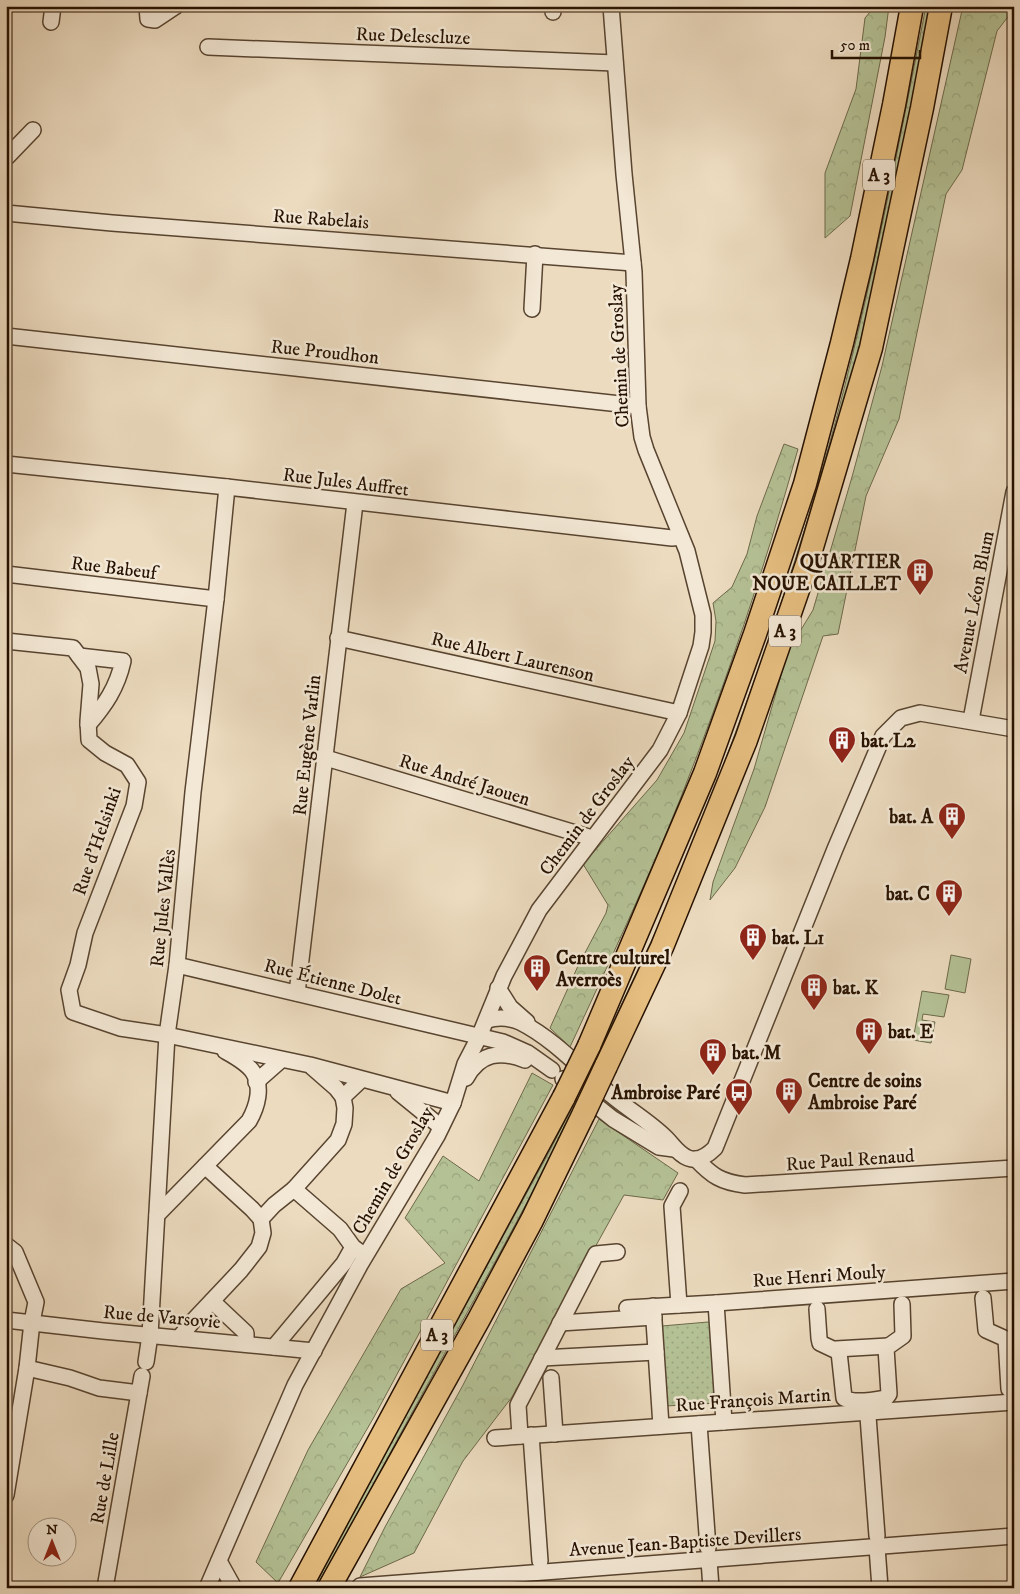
<svg xmlns="http://www.w3.org/2000/svg" width="1020" height="1594" font-family="'IM FELL DW Pica',serif">
<style>
.grass{fill:url(#grass-dots);stroke:#6d694a}
.forest{fill:url(#forest-crowns);stroke:#6d694a}
.green{fill:#b4c195;stroke:#6d694a}
.lines{fill:none;stroke-linecap:round;stroke-linejoin:round}
.minor-tunnel{stroke:#cebda2;stroke-width:15;stroke-dasharray:15 8;stroke-linecap:butt}
.minor-casing{stroke:#584430;stroke-width:18}
.highway-casing{stroke:#261100;stroke-width:25}
.minor{stroke:#f3e8d5;stroke-width:15}
.highway{stroke:#e6be80;stroke-width:22}
.highway-bridge-casing{stroke:#261100;stroke-width:25;stroke-linecap:butt}
.highway-bridge{stroke:#e6be80;stroke-width:22}
.labels{text-anchor:middle;stroke-width:5;stroke-linejoin:round;paint-order:stroke}
.shield{fill:#f3e8d5;stroke:#645240;stroke-width:1}
.shield-label{font-size:18px;font-weight:bold;fill:#261100}
.street-label{font-size:19px;fill:#261100;stroke:#f3e8d5}
.poi-label{font-size:19px;font-weight:bold;fill:#261100;stroke:#f3e8d5;text-anchor:start}
</style>
<defs>
<pattern id="grass-dots" width="8" height="8" patternUnits="userSpaceOnUse" patternTransform="scale(1.25)"><rect width="8" height="8" fill="#b4c195"/><path d="M2 2h.1M6 6h.1" fill="none" stroke="#9ba57f" stroke-width="1.8" stroke-linecap="round"/></pattern>
<pattern id="forest-crowns" width="20" height="18" patternUnits="userSpaceOnUse" patternTransform="scale(1.25)"><rect width="20" height="18" fill="#b4c195"/><path d="M2 6a3 3 0 1 1 6 0M12 15a3 3 0 1 1 6 0" fill="none" stroke="#9ba57f"/></pattern>
</defs>
<rect width="100%" height="100%" fill="#ecdbbf"/>
<filter id="stains"><feTurbulence type="fractalNoise" baseFrequency=".004" numOctaves="4"/><feColorMatrix values="0 0 0 0 .2 0 0 0 0 .09 0 0 0 0 .02 0 0 0 .5 -.17"/></filter>
<radialGradient id="worn" r=".72"><stop offset=".6" stop-color="#630" stop-opacity="0"/><stop offset="1" stop-color="#630" stop-opacity=".3"/></radialGradient>
<g class="grass">
<path d="M926 6H931L880 258 847 398 761 677 714 790C753 687 790 583 820 477 865 322 895 164 926 6Z"/>
<path d="M671 899 673 901C634 983 598 1066 556 1147 480 1295 394 1439 319 1588H314L351 1515 548 1154 585 1082Z"/>
<path d="M708 1322 711 1324 716 1403 666 1406 662 1326Z"/>
</g>
<g class="forest">
<path d="M875 6H889L885 37 850 216 825 238V173L856 89 865 18Z"/>
<path d="M963 6H1014V9L997 31 962 170 946 194 899 419 866 496 838 634 823 636 765 807 735 868 710 900 713 882 754 769 788 651 813 610 852 477 882 366Z"/>
<path d="M784 444 798 449C765 567 726 683 681 797 647 882 608 965 570 1047L550 1028 578 966 606 913 608 905 583 864 657 780 684 733 715 641 716 621 713 603 732 587 747 554 757 516Z"/>
<path d="M532 1073 553 1085 374 1417 278 1583 256 1562 308 1450 401 1289 445 1263 405 1218 443 1156 479 1181Z"/>
<path d="M599 1119 678 1173 663 1200 624 1195 512 1397 463 1461 414 1553 360 1577 385 1527 463 1385Z"/>
</g>
<g class="green">
<path d="M951 955 971 959 965 993 945 989Z"/>
<path d="M922 991 949 995 944 1017 923 1014 922 1020 935 1022 931 1043 913 1040Z"/>
</g>
<g class="lines">
<path class="minor-tunnel" d="M336 1588 360 1586"/>
<g class="minor-casing">
<g id="minor">
<path d="M147 6 148 19 155 20 176 6"/>
<path d="M553 12V6"/>
<path d="M51 22 53 6"/>
<path d="M208 47 615 63"/>
<path d="M6 158 33 130"/>
<path d="M6 213 112 223 633 263"/>
<path d="M532 309 535 254"/>
<path d="M6 336 638 406"/>
<path d="M6 464 227 487 672 538 681 537"/>
<path d="M6 574 216 599"/>
<path d="M338 638 679 713"/>
<path d="M6 641 73 648 88 668 91 684 88 721 89 740 105 753 127 765 138 782 134 806 85 933 78 965 69 990 73 1012 120 1028 167 1035 310 1065 453 1103"/>
<path d="M79 656 123 661C117 688 105 705 88 725"/>
<path d="M971 720 1014 492"/>
<path d="M326 758 592 838"/>
<path d="M177 965 503 1042 528 1053 552 1070"/>
<path d="M498 988 510 1007 527 1022"/>
<path d="M297 993 355 503"/>
<path d="M487 1020C498 1017 508 1017 520 1022 556 1040 584 1073 615 1098 631 1111 651 1123 666 1138 673 1145 678 1154 688 1158 698 1162 708 1155 715 1148L835 849 883 736 901 718 920 713 1014 729"/>
<path d="M312 1067 336 1088 343 1097"/>
<path d="M466 1078C480 1053 500 1050 525 1060"/>
<path d="M563 1079 613 1119 659 1147 674 1149"/>
<path d="M256 1082 281 1060"/>
<path d="M398 1092 441 1127"/>
<path d="M696 1159C712 1176 721 1182 745 1185L1014 1168"/>
<path d="M205 1166 252 1209 261 1219"/>
<path d="M294 1189 340 1229 353 1247 360 1252"/>
<path d="M157 1215 249 1121C257 1107 263 1087 253 1072 247 1063 234 1056 225 1051"/>
<path d="M6 1245 15 1252 36 1302 32 1322 27 1368 6 1495"/>
<path d="M983 1298 986 1330 1006 1339 1009 1389H1014"/>
<path d="M212 1301 246 1333V1344"/>
<path d="M716 1303 724 1422"/>
<path d="M679 1305 672 1206 680 1191"/>
<path d="M653 1306 661 1426"/>
<path d="M627 1308 716 1303 1014 1281"/>
<path d="M817 1309 819 1338 820 1343 839 1352 844 1398C854 1404 875 1400 886 1398L889 1394 886 1348 903 1336 902 1304"/>
<path d="M6 1320 103 1331 314 1351"/>
<path d="M560 1323 654 1317"/>
<path d="M179 1338 193 1321 241 1270 259 1247 263 1233 261 1219 274 1205 294 1189 338 1140 344 1124 345 1108 343 1097 361 1080"/>
<path d="M274 1347 344 1263 353 1247"/>
<path d="M836 1349 888 1346"/>
<path d="M542 1358 656 1352"/>
<path d="M146 1362 150 1335 167 1035 177 965 193 792 216 599 227 487"/>
<path d="M27 1368 70 1378 99 1388 139 1393"/>
<path d="M551 1378 555 1434"/>
<path d="M867 1403 877 1536"/>
<path d="M699 1424 708 1548"/>
<path d="M531 1435 540 1561"/>
<path d="M520 1436 518 1405 596 1254 617 1252"/>
<path d="M495 1438 1014 1402"/>
<path d="M877 1547 880 1588"/>
<path d="M709 1560 711 1588"/>
<path d="M219 1561 234 1588"/>
<path d="M360 1586 1014 1536"/>
<path d="M105 1588 142 1376"/>
<path d="M207 1588 295 1385 360 1265 437 1136 453 1103 465 1064 479 1037 504 976 539 910 660 750 679 713 701 646 703 632V615L687 551 646 450 642 437 638 406 634 272 624 174 611 6"/>
</g>
</g>
<g class="highway-casing">
<g id="highway">
<path d="M589 1046 705 773 755 634 805 484 842 343 862 259 894 105 912 6"/>
<path d="M606 1066 662 947 746 740 807 564 871 348 922 108 941 6"/>
<path d="M300 1588 564 1097"/>
<path d="M329 1588 479 1319 532 1220 584 1113"/>
</g>
</g>
<use href="#minor" class="minor"/>
<use href="#highway" class="highway"/>
<g class="highway-bridge-casing">
<g id="highway-bridge">
<path d="M564 1097 589 1046"/>
<path d="M584 1113 606 1066"/>
</g>
</g>
<use href="#highway-bridge" class="highway-bridge"/>
</g>
<defs>
<g id="building-pin" transform="scale(1.4375)"><path d="M0 17L-7.5 6A9.5 9.5 0 1 1 7.5 6Z" fill="#8f2418" stroke="#f3e8d5"/><path d="M-4-6H4V6H1V3H-1V6H-4ZM-2.5-4.3h1.7v1.8h-1.7ZM.8-4.3h1.7v1.8H.8ZM-2.5-1h1.7V.8h-1.7ZM.8-1h1.7V.8H.8Z" fill="#fff"/></g>
<g id="bus-pin" transform="scale(1.4375)"><path d="M0 17L-7.5 6A9.5 9.5 0 1 1 7.5 6Z" fill="#8f2418" stroke="#f3e8d5"/><path d="M-5-6H5V4H4V6H2V4H-2V6H-4V4H-5ZM-3.5-4V0h7V-4ZM-3.5 1.2v1.5H-2V1.2ZM2 1.2v1.5H3.5V1.2Z" fill="#fff"/></g>
</defs>
<g fill-rule="evenodd">
<use href="#building-pin" x="920" y="572"/>
<use href="#building-pin" x="842" y="740"/>
<use href="#building-pin" x="952" y="816"/>
<use href="#building-pin" x="949" y="893"/>
<use href="#building-pin" x="753" y="937"/>
<use href="#building-pin" x="537" y="968"/>
<use href="#building-pin" x="814" y="987"/>
<use href="#building-pin" x="869" y="1031"/>
<use href="#building-pin" x="713" y="1052"/>
<use href="#building-pin" x="789" y="1091"/>
<use href="#bus-pin" x="739" y="1092"/>
</g>
<g class="labels">
<g class="shield">
<rect x="863" y="159.5" width="32" height="31" rx="4"/>
<rect x="769" y="615.5" width="32" height="31" rx="4"/>
<rect x="421" y="1319.5" width="32" height="31" rx="4"/>
</g>
<g class="shield-label">
<text x="879" y="181">A 3</text>
<text x="785" y="637">A 3</text>
<text x="437" y="1341">A 3</text>
</g>
<g class="street-label">
<text transform="translate(413 35) rotate(2)" y="7">Rue Delescluze</text>
<text transform="translate(321 218) rotate(4)" y="7">Rue Rabelais</text>
<text transform="translate(325 351) rotate(6)" y="7">Rue Proudhon</text>
<text transform="translate(618 356) rotate(-93)" y="7">Chemin de Groslay</text>
<text transform="translate(346 481) rotate(7)" y="7">Rue Jules Auffret</text>
<text transform="translate(114 567) rotate(7)" y="7">Rue Babeuf</text>
<text transform="translate(973 602) rotate(-79)" y="7">Avenue Léon Blum</text>
<text transform="translate(513 656) rotate(13)" y="7">Rue Albert Laurenson</text>
<text transform="translate(306 745) rotate(-84)" y="7">Rue Eugène Varlin</text>
<text transform="translate(465 779) rotate(17)" y="7">Rue André Jaouen</text>
<text transform="translate(586 815) rotate(-53)" y="7">Chemin de Groslay</text>
<text transform="translate(96 841) rotate(-71)" y="7">Rue d'Helsinki</text>
<text transform="translate(162 908) rotate(-84)" y="7">Rue Jules Vallès</text>
<text transform="translate(333 981) rotate(14)" y="7">Rue Étienne Dolet</text>
<text transform="translate(850 1159) rotate(-4)" y="7">Rue Paul Renaud</text>
<text transform="translate(392 1170) rotate(-60)" y="7">Chemin de Groslay</text>
<text transform="translate(819 1275) rotate(-4)" y="7">Rue Henri Mouly</text>
<text transform="translate(162 1316) rotate(5)" y="7">Rue de Varsovie</text>
<text transform="translate(753 1399) rotate(-4)" y="7">Rue François Martin</text>
<text transform="translate(104 1478) rotate(-80)" y="7">Rue de Lille</text>
<text transform="translate(685 1541) rotate(-4)" y="7">Avenue Jean-Baptiste Devillers</text>
</g>
<g class="poi-label">
<text x="901" y="568" text-anchor="end">QUARTIER<tspan x="901" dy="22">NOUE CAILLET</tspan></text>
<text x="861" y="747">bat. L2</text>
<text x="933" y="823" text-anchor="end">bat. A</text>
<text x="930" y="900" text-anchor="end">bat. C</text>
<text x="772" y="944">bat. L1</text>
<text x="556" y="964">Centre culturel<tspan x="556" dy="22">Averroès</tspan></text>
<text x="833" y="994">bat. K</text>
<text x="888" y="1038">bat. E</text>
<text x="732" y="1059">bat. M</text>
<text x="808" y="1087">Centre de soins<tspan x="808" dy="22">Ambroise Paré</tspan></text>
<text x="720" y="1099" text-anchor="end">Ambroise Paré</text>
</g>
</g>
<rect width="1020" height="1594" fill="none" stroke="#ecdbbf" stroke-width="25"/>
<rect x="8" y="8" width="1005" height="1579" fill="none" stroke="#261100" stroke-width="2.5"/>
<rect x="12" y="12" width="995" height="1569" fill="none" stroke="#261100"/>
<g transform="translate(52 1542)"><circle r="24" fill="#f3e8d5" stroke="#a19280"/>
<path d="M0-4L9 19L0 12L-9 19Z" fill="#8f2418"/>
<text y="-8" font-size="14" font-weight="bold" text-anchor="middle" fill="#261100">N</text>
</g>
<path d="M832 50v8h88v-8" fill="none" stroke="#261100" stroke-width="2.5"/>
<text x="840" y="50" font-size="15" fill="#261100" stroke="#f3e8d5" stroke-width="4" paint-order="stroke">50 m</text>
<rect width="100%" height="100%" filter="url(#stains)"/>
<rect width="100%" height="100%" fill="url(#worn)"/>
</svg>
